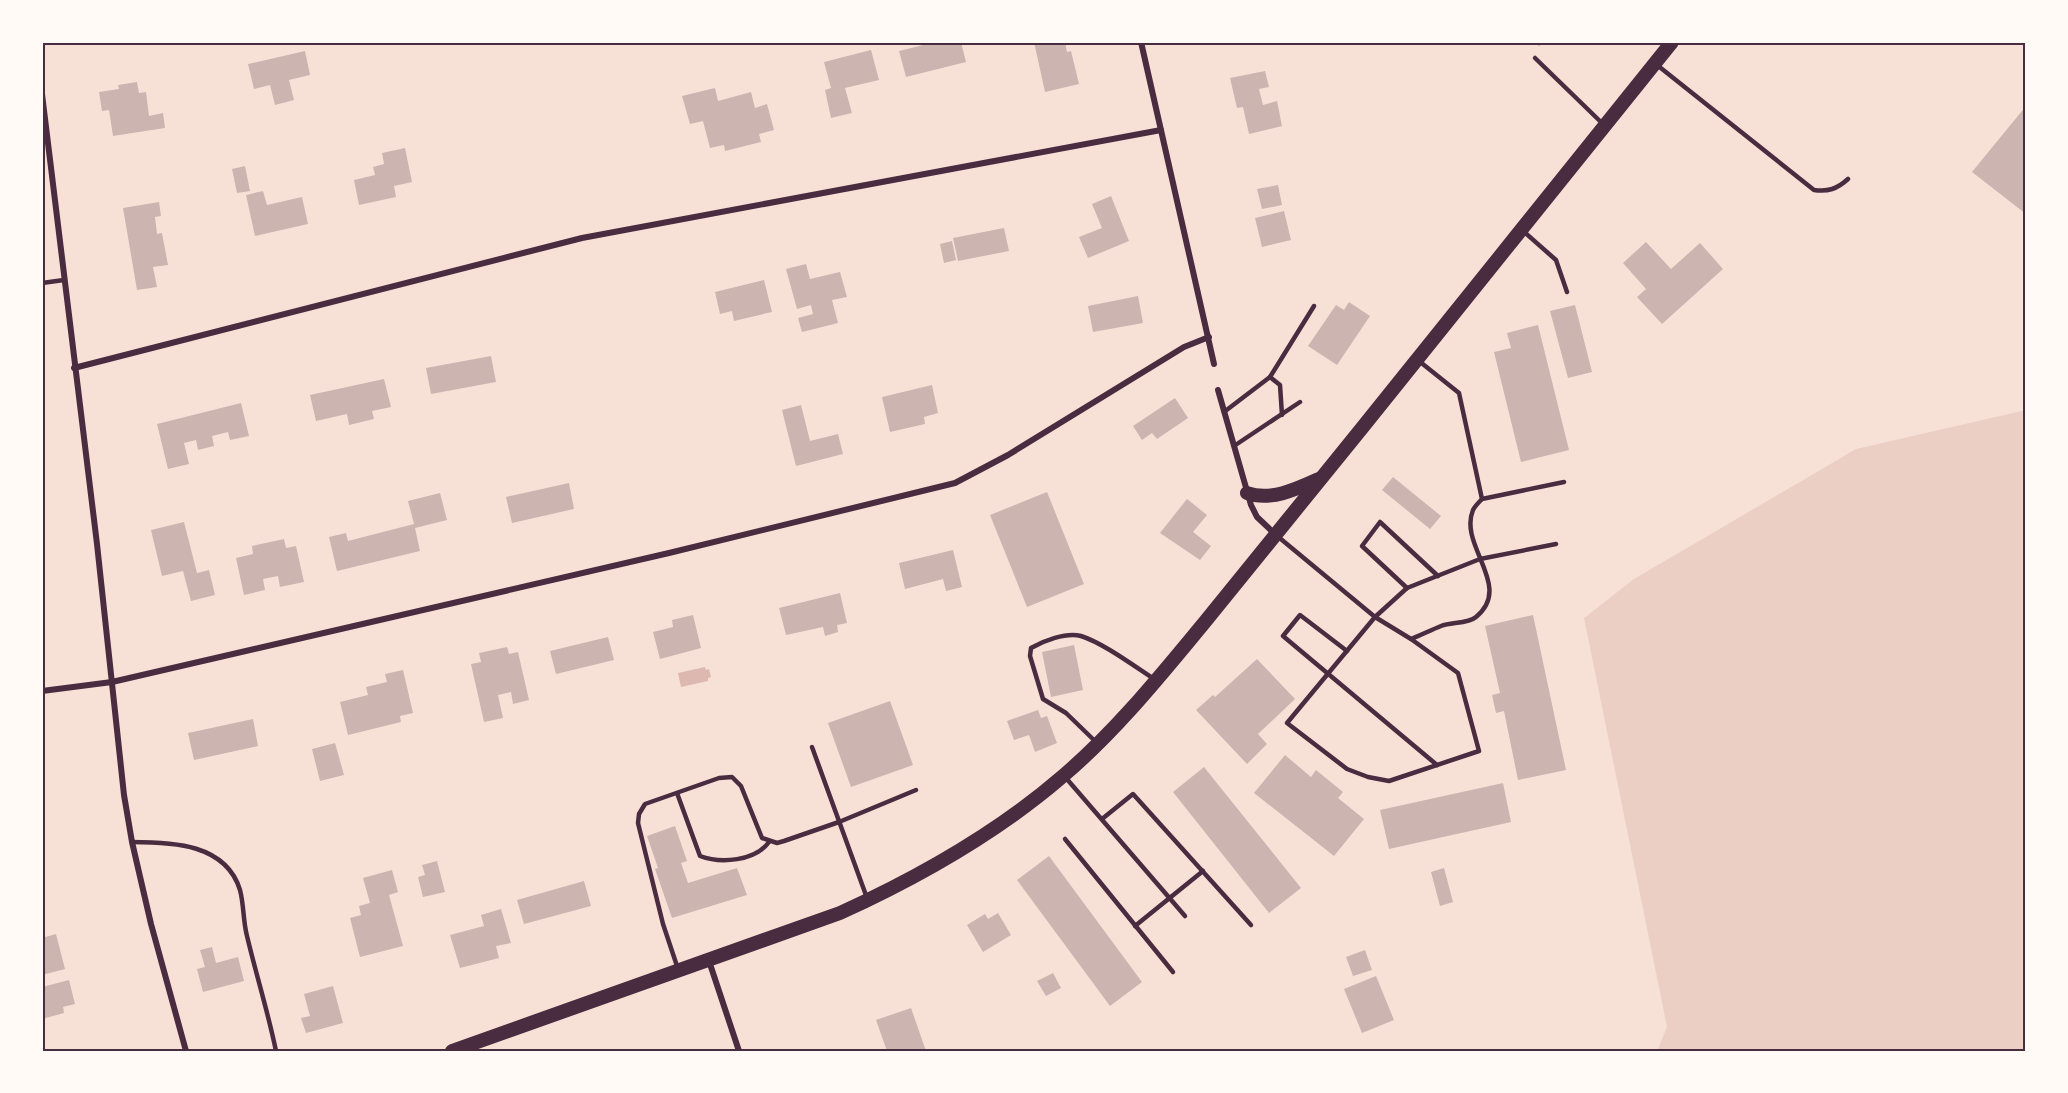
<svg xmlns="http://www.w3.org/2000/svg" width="2068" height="1093" font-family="Mulish,sans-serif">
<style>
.green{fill:#ebcfc5}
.water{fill:#dcb8b0}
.building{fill:#ccb4b1}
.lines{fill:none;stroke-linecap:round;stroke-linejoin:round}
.service{stroke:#4a2c40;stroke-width:4.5}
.minor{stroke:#4a2c40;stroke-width:6}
.primary{stroke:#4a2c40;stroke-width:14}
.neatline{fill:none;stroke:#4a2c40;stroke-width:2}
</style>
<rect width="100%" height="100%" fill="#f7e1d7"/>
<path class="green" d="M2026 410V1051H1657L1667 1027 1584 618 1634 579 1856 449Z"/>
<path class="water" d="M705 667 706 670 709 669 711 677 708 678V681L681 687 678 673Z"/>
<g class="building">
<path d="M935 42H961L966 62 906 77 899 51Z"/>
<path d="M1034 42H1065L1067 52 1071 51 1079 84 1045 92Z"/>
<path d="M871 50 879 80 845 88 852 113 831 118 825 90 831 88 824 62Z"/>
<path d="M305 51 310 75 289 80 294 100 275 105 270 85 254 89 248 64Z"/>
<path d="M1265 71 1269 87 1259 89 1263 105 1277 101 1282 126 1249 134 1243 107 1237 108 1230 78Z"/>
<path d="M137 82 139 93 146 92 149 116 163 113 165 128 113 136 109 110 102 111 99 92 119 89 118 85Z"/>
<path d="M715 88 718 101 751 92 755 108 767 104 774 130 759 134 761 142 725 151 724 145 710 148 703 121 690 124 682 96Z"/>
<path d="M2026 106V214L1972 172Z"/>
<path d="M405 148 412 182 394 186 396 197 359 205 354 180 375 175 373 167 384 164 382 153Z"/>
<path d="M245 166 250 191 237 193 232 169Z"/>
<path d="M1278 185 1282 205 1262 209 1257 189Z"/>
<path d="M263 191 267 205 302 197 308 224 255 236 246 195Z"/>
<path d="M1111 196 1129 241 1088 258 1079 237 1102 228 1092 204Z"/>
<path d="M159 202 161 216 155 217 157 234 162 233 168 265 153 267 157 287 137 290 123 208Z"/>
<path d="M1284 211 1291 240 1262 247 1255 218Z"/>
<path d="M1004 228 1009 251 958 261 953 238Z"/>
<path d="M952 241 956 260 944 263 940 244Z"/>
<path d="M1646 242 1671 269 1700 243 1723 269 1662 324 1637 297 1646 289 1623 263Z"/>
<path d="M806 264 810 279 840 272 847 297 832 300 838 323 802 332 798 318 813 314 811 305 797 309 786 269Z"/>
<path d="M764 280 772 312 734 321 732 311 720 314 715 292Z"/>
<path d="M1138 296 1143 323 1093 332 1088 306Z"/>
<path d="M1349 302 1370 316 1337 365 1308 346 1336 305 1344 310Z"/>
<path d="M1575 305 1592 372 1568 378 1550 311Z"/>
<path d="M1538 325 1569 450 1521 462 1494 352 1511 348 1507 333Z"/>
<path d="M491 356 496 382 431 394 426 368Z"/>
<path d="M384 379 391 407 372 411 374 419 349 425 347 414 316 421 310 395Z"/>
<path d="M932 385 938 413 924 417 925 424 890 432 882 397Z"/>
<path d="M1175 398 1188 418 1157 439 1152 433 1142 440 1133 426Z"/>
<path d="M241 403 249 436 230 440 228 432 212 436 214 446 198 450 196 440 184 443 189 464 168 469 157 424Z"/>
<path d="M801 405 810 441 838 434 843 454 796 466 782 410Z"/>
<path d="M1393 477 1441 516 1430 529 1382 490Z"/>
<path d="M569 483 574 509 512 523 506 497Z"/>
<path d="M1047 492 1084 584 1027 607 990 515Z"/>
<path d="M440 493 447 520 415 528 420 551 337 571 329 537 346 533 348 541 414 524 408 501Z"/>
<path d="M1187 499 1207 515 1193 532 1211 546 1200 560 1160 533Z"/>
<path d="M184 522 197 573 209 570 215 595 191 601 183 571 162 576 151 530Z"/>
<path d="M284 539 286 548 296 546 304 582 280 587 278 576 263 579 265 590 244 595 236 558 253 554 252 546Z"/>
<path d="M953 550 962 587 946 591 943 579 905 589 899 563Z"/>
<path d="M840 593 847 623 837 625 838 632 825 636 823 627 786 635 779 608Z"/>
<path d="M693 615 701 648 660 659 653 632 673 627 672 620Z"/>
<path d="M1533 615 1566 770 1518 780 1504 711 1496 713 1492 695 1500 693 1485 626Z"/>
<path d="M608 637 614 660 556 674 550 651Z"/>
<path d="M1074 645 1083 690 1051 697 1042 652Z"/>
<path d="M507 647 509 654 518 652 529 700 513 704 511 692 498 695 503 718 484 722 471 664 481 662 479 653Z"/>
<path d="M1257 659 1295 699 1258 734 1267 744 1247 764 1196 710 1213 695 1215 697Z"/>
<path d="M403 670 413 713 400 716 401 722 348 735 340 702 368 695 366 687 387 682 385 674Z"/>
<path d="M890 701 913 765 851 787 828 723Z"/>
<path d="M1038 710 1041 718 1047 716 1057 743 1035 752 1029 735 1014 740 1007 721Z"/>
<path d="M253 719 258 746 194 760 188 733Z"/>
<path d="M335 743 344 775 320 781 312 749Z"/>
<path d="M1285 755 1311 777 1316 770 1343 792 1338 798 1364 819 1334 856 1254 793Z"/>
<path d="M1204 767 1301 888 1269 913 1173 792Z"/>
<path d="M1503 783 1511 822 1389 849 1380 810Z"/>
<path d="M675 826 687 861 681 863 688 883 737 868 747 895 672 918 655 869 658 868 647 836Z"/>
<path d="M1049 856 1142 982 1110 1006 1017 880Z"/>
<path d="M437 861 445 892 423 897 418 877 425 875 422 865Z"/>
<path d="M1444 868 1453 902 1440 906 1431 872Z"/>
<path d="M392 870 398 892 389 895 403 946 360 957 350 918 361 915 359 906 370 903 363 878Z"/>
<path d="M584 881 591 906 524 924 517 900Z"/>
<path d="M501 909 511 943 496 946 499 958 460 968 450 935 484 926 481 915Z"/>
<path d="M998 913 1011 935 983 952 967 925 985 914 988 919Z"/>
<path d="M56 934 65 969 42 975V938Z"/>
<path d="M212 947 216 963 238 957 244 981 203 992 197 969 205 967 200 950Z"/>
<path d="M1365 950 1372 970 1353 976 1346 957Z"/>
<path d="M1053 973 1061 988 1046 996 1037 981Z"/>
<path d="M1376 976 1394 1020 1362 1033 1344 989Z"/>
<path d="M69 980 75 1004 63 1007 64 1013 42 1019V987Z"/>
<path d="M333 986 343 1023 306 1033 301 1018 310 1016 304 994Z"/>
<path d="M911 1008 926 1051H887L876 1020Z"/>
</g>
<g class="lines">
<g class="service">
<path d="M1538 42 1539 43"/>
<path d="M1535 58 1604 125"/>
<path d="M1657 65 1814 190C1828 192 1837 189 1848 179"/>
<path d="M1523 231 1556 260 1567 292"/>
<path d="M42 283 64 280"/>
<path d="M1419 361 1459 393 1482 499C1479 502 1475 506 1473 510 1458 546 1514 586 1476 617 1468 624 1451 622 1441 626 1431 630 1421 635 1411 639L1458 673 1479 751 1389 781 1368 777 1347 769 1287 723 1375 617 1407 588 1480 559 1556 544"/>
<path d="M1270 377 1280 385 1282 415"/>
<path d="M1224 412 1270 377 1314 306"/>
<path d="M1234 446 1300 402"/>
<path d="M1482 499 1564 482"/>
<path d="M1276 535 1375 617 1411 639"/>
<path d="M1407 588 1362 546 1380 522 1438 576"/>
<path d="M1347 651 1300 615 1283 636 1437 765"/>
<path d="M1097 743 1066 713 1043 699 1030 656 1031 648C1043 641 1066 632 1081 636 1103 643 1134 666 1154 679"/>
<path d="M812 747 867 898"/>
<path d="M1066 778 1185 916"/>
<path d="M677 793 700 856C721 864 755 861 769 842"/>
<path d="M1102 819 1133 794 1251 925"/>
<path d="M1065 839 1173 972"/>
<path d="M132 842C173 842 226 844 240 890 244 905 243 921 247 936 256 974 268 1012 276 1051"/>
<path d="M1135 926 1203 871"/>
<path d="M678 969 663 924 638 823 639 814 645 804 719 778 732 777 741 786 762 838 777 843 784 841 839 822 916 790"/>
</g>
<g class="minor">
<path d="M1141 42 1214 364"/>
<path d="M42 94 97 544 124 795 132 842 151 924 186 1051"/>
<path d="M74 368 582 238 1161 130"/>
<path d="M1218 390 1251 505 1257 517 1275 534"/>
<path d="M42 691 112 682 669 553 955 483 1008 455 1184 347 1209 337"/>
<path d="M709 961 739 1051"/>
</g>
<g class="primary">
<path d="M1247 493C1271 502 1299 488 1321 478"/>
<path d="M452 1051 840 913C919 877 997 833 1063 776 1116 731 1160 676 1204 623 1257 558 1309 493 1362 428 1465 299 1569 171 1672 42"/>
</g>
</g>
<rect width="2068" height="1093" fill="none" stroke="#fffaf5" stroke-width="87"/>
<rect x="44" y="44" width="1980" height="1006" class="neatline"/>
</svg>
